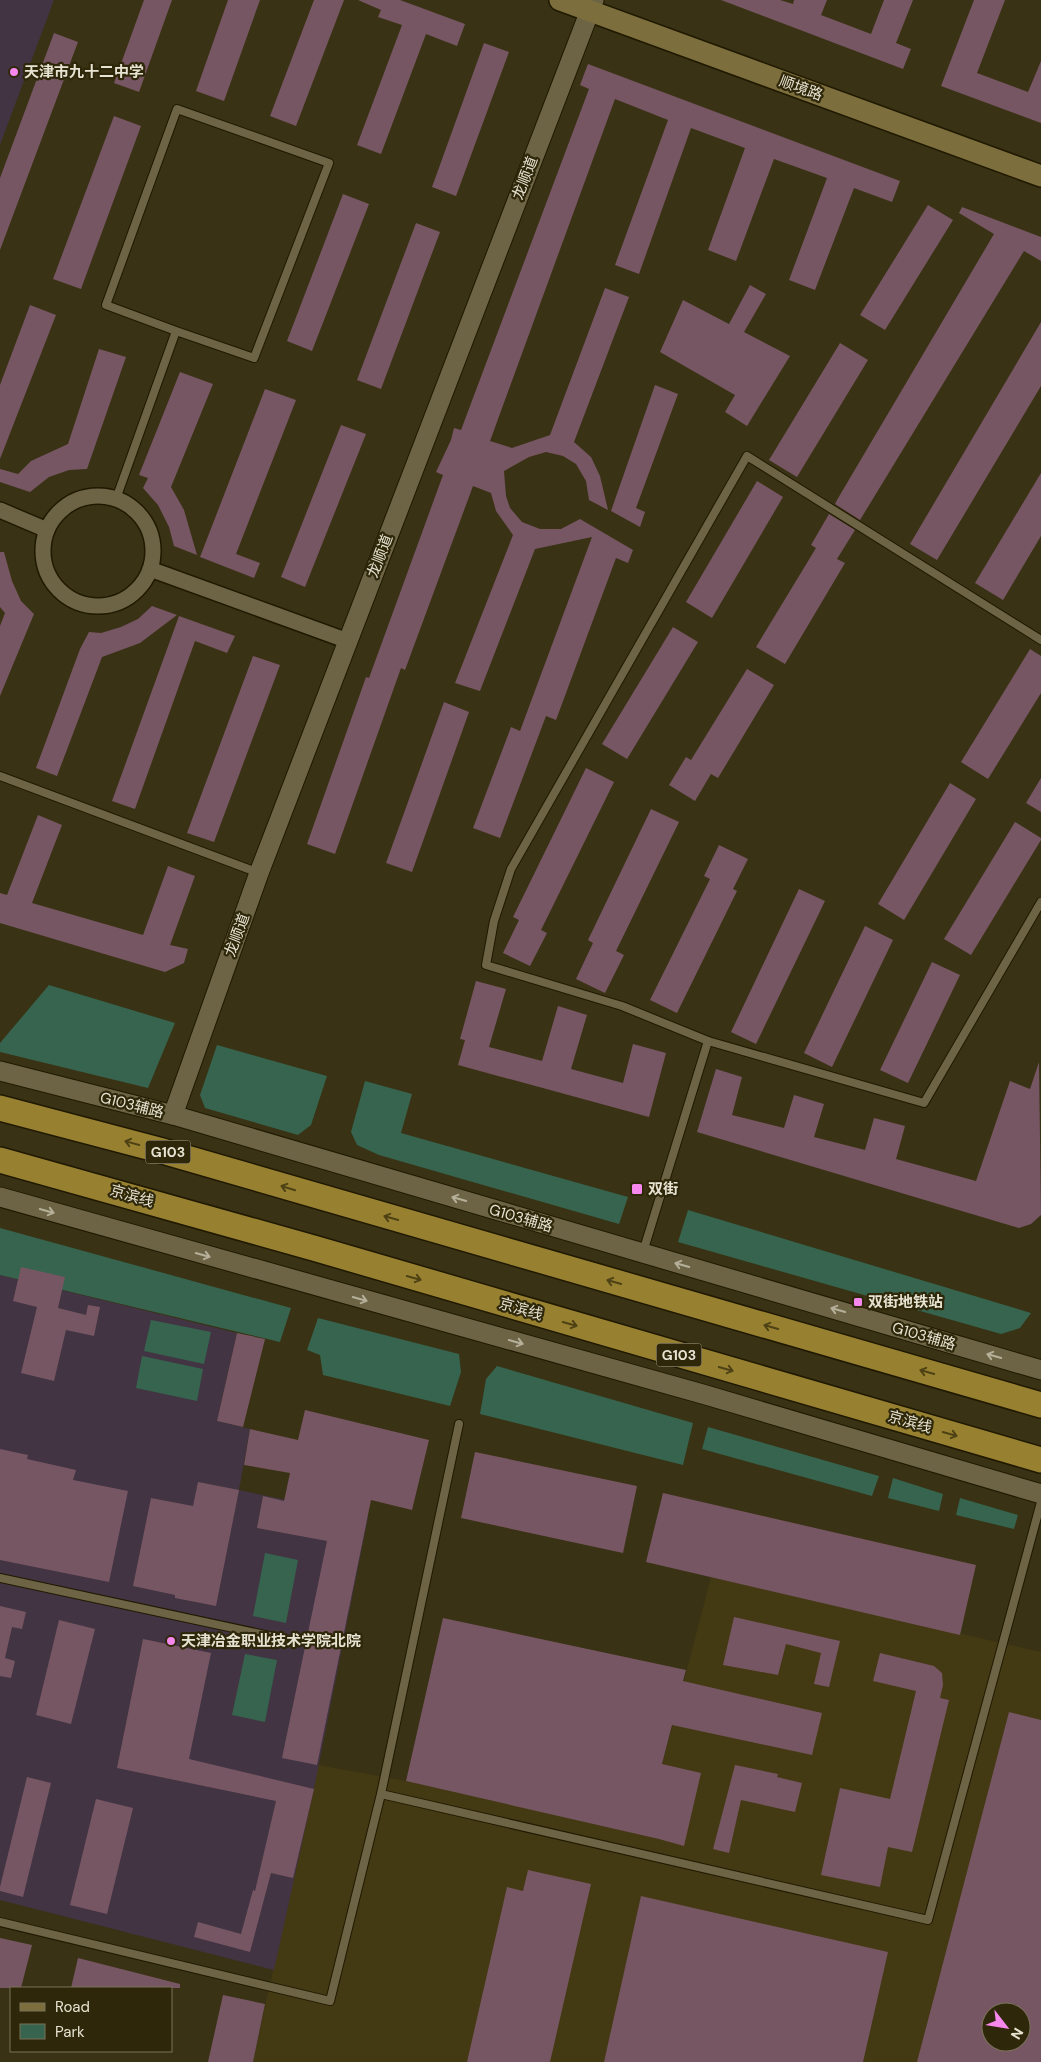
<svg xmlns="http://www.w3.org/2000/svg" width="1041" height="2062" font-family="'DM Sans','Noto Sans SC',sans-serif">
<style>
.built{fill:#433913;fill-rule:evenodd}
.education{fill:#423442}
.green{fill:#36644e}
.building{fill:#775663;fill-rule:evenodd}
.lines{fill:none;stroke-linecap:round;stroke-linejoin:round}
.service-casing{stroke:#201900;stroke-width:10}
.minor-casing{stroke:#201900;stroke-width:18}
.tertiary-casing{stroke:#201900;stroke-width:21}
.secondary-casing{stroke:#201900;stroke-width:24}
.trunk-casing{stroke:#201900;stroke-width:28}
.service{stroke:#6c6445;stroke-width:8}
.minor{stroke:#6c6445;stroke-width:15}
.tertiary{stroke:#6c6445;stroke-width:19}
.secondary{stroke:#7c6f3d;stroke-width:21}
.trunk{stroke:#978130;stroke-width:25}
.oneway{stroke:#4e4215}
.oneway2{stroke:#b6b09a}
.poi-dot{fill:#f688ed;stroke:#2f2709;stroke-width:2}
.labels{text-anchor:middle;stroke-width:4.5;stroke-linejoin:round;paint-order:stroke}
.shield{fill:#2f2709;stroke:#b0ab96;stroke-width:1}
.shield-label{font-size:14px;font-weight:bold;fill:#e7e3d2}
.poi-label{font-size:15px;font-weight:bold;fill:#e7e3d2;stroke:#2f2709;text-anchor:start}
.street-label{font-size:15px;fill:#e7e3d2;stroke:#2f2709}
</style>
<rect width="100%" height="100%" fill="#393214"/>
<path class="built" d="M711 1577 1041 1652V2062H253L318 1765 406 1781 644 1835ZM991 2012H1021V2042H991Z"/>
<g class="education">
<path d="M0 0H54L0 145Z"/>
<path d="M0 1275 237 1333 217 1421 250 1429 239 1490 368 1517 314 1789 274 1970 0 1900Z"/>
</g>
<g class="green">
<path d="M49 985 175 1023 148 1088 0 1052V1043Z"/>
<path d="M217 1045 327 1076 311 1125 298 1135 205 1108 200 1095Z"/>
<path d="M365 1081 412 1094 401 1133 628 1197 619 1224 379 1155 357 1145 351 1132Z"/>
<path d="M688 1210 1031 1313 1020 1328 1001 1334 678 1242Z"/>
<path d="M0 1228 291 1308 280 1342 0 1275Z"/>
<path d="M318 1318 459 1354 461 1372 450 1406 323 1375 320 1355 307 1350Z"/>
<path d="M151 1320 211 1332 204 1364 144 1351Z"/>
<path d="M142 1356 203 1369 197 1401 136 1388Z"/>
<path d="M497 1366 693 1423 683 1465 480 1414 486 1379Z"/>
<path d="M708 1427 879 1476 872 1496 702 1449Z"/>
<path d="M893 1478 943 1494 939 1511 888 1498Z"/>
<path d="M960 1498 1018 1515 1014 1529 956 1515Z"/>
<path d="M265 1553 298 1560 286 1623 253 1616Z"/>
<path d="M245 1654 277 1660 265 1722 232 1715Z"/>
</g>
<g class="building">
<path d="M144 0H172L139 92 114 83Z"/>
<path d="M228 0H260L224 101 196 91Z"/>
<path d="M314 0H344L296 126 270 116Z"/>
<path d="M358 0H400L465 24 457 46 426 34 381 154 357 145 402 25 378 17 381 10Z"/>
<path d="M721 0H780L793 4 794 0H827L821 15 871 34 884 0H913L896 43 911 49 903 69Z"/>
<path d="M974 0H1005L977 73 1028 92 1041 61V123L941 86Z"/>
<path d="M54 33 78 42 0 250V178Z"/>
<path d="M484 43 509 52 456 196 432 187Z"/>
<path d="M588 64 900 181 892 202 854 188 815 290 789 280 827 178 774 159 736 261 708 250 745 148 691 128 639 274 615 265 668 120 615 99 490 441 512 448 550 435 605 288 629 297 574 442 591 457 600 476 608 510 589 500 586 481 576 464 563 456 546 452 529 457 504 471 506 496 510 508 522 522 540 529H561L580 519 633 550 628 563 616 558 556 720 546 716 500 838 473 828 511 727 520 731 592 537 535 549 480 691 455 683 513 535 496 511 491 493 473 486 405 670 401 668 335 854 307 844 366 677 369 678 443 475 436 472 451 440 454 428 461 430 589 89 580 85Z"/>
<path d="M114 116 141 126 81 289 53 279Z"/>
<path d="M343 194 369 204 312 351 287 341Z"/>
<path d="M928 205 953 220 885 330 860 315Z"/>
<path d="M962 207 1041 237V261L1024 251 860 520 835 504 837 500 994 234 959 213Z"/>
<path d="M416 223 440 232 381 389 357 380Z"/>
<path d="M750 285 766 294 744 332 790 356 747 426 725 412 735 395 660 352 683 300 729 324Z"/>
<path d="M30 305 56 315 0 459V385Z"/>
<path d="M1041 322V386L937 560 910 544Z"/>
<path d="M840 343 868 360 797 477 769 460Z"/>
<path d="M99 349 126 357 87 469 69 470 49 477 30 492 0 482V469L18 474 31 461 68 444Z"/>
<path d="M180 372 213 384 171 487 184 510 197 555 174 546 169 527 158 505 143 488 148 478 139 475Z"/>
<path d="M655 385 678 394 636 508 645 512 640 527 611 511Z"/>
<path d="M265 389 296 400 236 554 260 563 254 578 200 557Z"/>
<path d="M341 425 366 434 305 587 281 577Z"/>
<path d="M1041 473V536L1003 600 975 583Z"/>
<path d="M757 481 783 497 712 618 686 602Z"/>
<path d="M829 514 855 530 837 559 845 563 785 664 756 647 816 548 811 545Z"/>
<path d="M0 552H4L12 581 21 601 34 614 0 696V626L5 613 0 607Z"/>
<path d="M152 606 177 615 140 643 102 657 57 776 36 768 80 649 89 632 101 633 121 627 138 619Z"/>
<path d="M179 616 235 636 227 653 195 641 135 809 112 801Z"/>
<path d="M673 627 698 642 627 759 602 744Z"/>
<path d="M1030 649 1041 656V693L988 779 961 762Z"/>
<path d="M253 656 280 665 214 842 187 833Z"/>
<path d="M747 669 774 685 718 778 711 774 695 801 669 785 686 757 691 760Z"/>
<path d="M444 702 469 712 412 872 386 863Z"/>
<path d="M586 768 614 782 541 930 547 933 530 966 503 953 519 920 513 917Z"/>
<path d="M1041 778V812L1026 803Z"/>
<path d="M950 783 976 799 904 920 878 904Z"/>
<path d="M651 809 679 822 616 951 624 955 605 993 576 979 593 943 588 940Z"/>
<path d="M38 815 62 825 32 903 143 935 168 866 195 876 170 945 188 949 184 963 165 972 0 923V893L7 895Z"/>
<path d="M1015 822 1041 838V840L971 955 944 939Z"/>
<path d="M719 845 748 859 733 889 737 891 677 1013 650 1000 710 879 704 876Z"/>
<path d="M799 889 825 901 756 1044 731 1032Z"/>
<path d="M865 926 893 940 832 1067 804 1053Z"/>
<path d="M932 962 960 975 908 1083 880 1070Z"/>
<path d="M476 981 506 989 489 1047 542 1061 558 1006 587 1015 571 1069 623 1083 633 1044 666 1053 649 1117 458 1065 465 1040 460 1039Z"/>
<path d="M1039 1062 1041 1215 1031 1224 1019 1228 697 1132 716 1069 742 1077 732 1115 784 1128 794 1095 824 1104 814 1137 865 1150 874 1118 905 1126 896 1159 976 1181 1010 1081 1030 1089Z"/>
<path d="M21 1267 65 1277 58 1308 86 1315 88 1305 100 1307 94 1336 66 1330 54 1381 21 1373 37 1307 13 1301Z"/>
<path d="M237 1333 265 1339 243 1427 217 1421Z"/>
<path d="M305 1410 429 1440 412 1510 371 1500 317 1765 282 1758 327 1541 257 1528 263 1496 284 1501 290 1473 244 1465 250 1429 298 1440Z"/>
<path d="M0 1449 28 1455 27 1459 76 1470 73 1480 128 1491 109 1582 0 1560Z"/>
<path d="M475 1452 637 1486 623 1553 461 1518Z"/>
<path d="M198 1482 239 1490 216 1606 175 1598V1595L133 1586 151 1498 193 1506Z"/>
<path d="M663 1493 976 1565 960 1635 646 1562Z"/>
<path d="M0 1606 26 1612 22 1629 12 1627 5 1658 15 1661 11 1678 0 1676Z"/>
<path d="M734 1617 840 1641 829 1687 814 1684 821 1653 786 1644 778 1675 723 1665Z"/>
<path d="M443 1618 686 1670 683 1681 822 1713 812 1755 672 1725 662 1764 701 1773 684 1846 659 1839 406 1781Z"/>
<path d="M59 1620 95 1629 71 1724 36 1715Z"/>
<path d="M143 1639 211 1653 189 1759 314 1789 293 1878 271 1873 250 1952 194 1937 198 1922 241 1934 253 1890 255 1891 276 1801 117 1768Z"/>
<path d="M880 1653 934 1666 942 1673 943 1685 940 1698 949 1700 912 1852 888 1847 880 1887 821 1875 840 1788 890 1799 916 1691 873 1681Z"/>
<path d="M1009 1712 1041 1720V2062H917ZM991 2012H1021V2042H991Z"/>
<path d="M735 1765 778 1774 777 1777 802 1783 795 1812 741 1800 729 1853 713 1849Z"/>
<path d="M27 1777 51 1783 23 1897 0 1891V1887Z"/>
<path d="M96 1799 133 1808 107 1914 70 1905Z"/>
<path d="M528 1870 591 1884 550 2062H467L507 1887 523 1891Z"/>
<path d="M641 1896 888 1952 863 2062H604Z"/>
<path d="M0 1938 32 1945 21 1988H0Z"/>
<path d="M78 1958 180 1984V1988H71Z"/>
<path d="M223 1995 265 2004 253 2062H208Z"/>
</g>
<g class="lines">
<g class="service-casing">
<g id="service">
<path d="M116 499 176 331 254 358 329 163 177 109 106 305 176 331"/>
<path d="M0 776 259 873"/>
<path d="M708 1041 924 1103 1041 902"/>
<path d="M643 1252 708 1041 622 1006 486 965 494 921 511 869 747 456 1041 640"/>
<path d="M459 1424 381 1794 928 1920 1041 1502"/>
<path d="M0 1578 298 1642"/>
<path d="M0 1922 330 2001 381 1794"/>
</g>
</g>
<g class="minor-casing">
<g id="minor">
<circle cx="98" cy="551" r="55"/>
<path d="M0 510 47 530"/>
<path d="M150 569 348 641"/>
</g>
</g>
<g class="tertiary-casing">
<g id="tertiary">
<path d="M0 1071 173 1115 1041 1370"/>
<path d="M173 1115 259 873 594 0"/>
<path d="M0 1197 706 1395 1041 1494"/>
</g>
</g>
<g class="secondary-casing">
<path id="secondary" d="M560 0 1041 176"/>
</g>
<g class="trunk-casing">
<g id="trunk">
<path d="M0 1108 159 1150 1041 1405"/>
<path d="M0 1160 317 1249 1041 1460"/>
</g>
</g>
<use href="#service" class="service"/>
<use href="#minor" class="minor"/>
<use href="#tertiary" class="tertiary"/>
<use href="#secondary" class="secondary"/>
<use href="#trunk" class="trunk"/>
</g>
<defs><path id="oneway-shaft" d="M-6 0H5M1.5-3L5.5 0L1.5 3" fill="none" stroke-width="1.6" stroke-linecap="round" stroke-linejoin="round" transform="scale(1.25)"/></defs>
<g class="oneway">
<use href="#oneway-shaft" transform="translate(132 1143) rotate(-165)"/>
<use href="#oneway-shaft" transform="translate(288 1188) rotate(-163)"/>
<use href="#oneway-shaft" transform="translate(391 1218) rotate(-164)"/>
<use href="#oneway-shaft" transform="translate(414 1278) rotate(16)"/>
<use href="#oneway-shaft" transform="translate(614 1282) rotate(-164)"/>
<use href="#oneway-shaft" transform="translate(570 1324) rotate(16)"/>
<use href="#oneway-shaft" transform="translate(771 1327) rotate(-164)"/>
<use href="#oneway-shaft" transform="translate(726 1369) rotate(16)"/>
<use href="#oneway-shaft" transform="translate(927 1372) rotate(-164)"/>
<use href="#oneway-shaft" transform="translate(950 1434) rotate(16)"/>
</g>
<g class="oneway2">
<use href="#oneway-shaft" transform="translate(459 1199) rotate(-164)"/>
<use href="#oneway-shaft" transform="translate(47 1211) rotate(16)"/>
<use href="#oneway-shaft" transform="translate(203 1255) rotate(16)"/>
<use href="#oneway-shaft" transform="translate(682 1265) rotate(-164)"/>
<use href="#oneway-shaft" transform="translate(360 1299) rotate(16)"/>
<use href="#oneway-shaft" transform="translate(838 1310) rotate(-164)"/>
<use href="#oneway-shaft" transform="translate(516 1342) rotate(16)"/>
<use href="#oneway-shaft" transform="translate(994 1356) rotate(-164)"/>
</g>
<g class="poi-dot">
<circle cx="14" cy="72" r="5"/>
<rect x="631" y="1183" width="12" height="12" rx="2.5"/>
<rect x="853" y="1297" width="10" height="10" rx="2.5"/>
<circle cx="171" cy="1641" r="5"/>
</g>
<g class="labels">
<g class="shield">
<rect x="145.5" y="1140.5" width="45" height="23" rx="4"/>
<rect x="656.5" y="1343.5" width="45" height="23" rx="4"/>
</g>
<g class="shield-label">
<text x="168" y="1157">G103</text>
<text x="679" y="1360">G103</text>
</g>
<g class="poi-label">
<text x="24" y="77">天津市九十二中学</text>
<text x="648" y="1194">双街</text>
<text x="868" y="1307">双街地铁站</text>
<text x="181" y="1646">天津冶金职业技术学院北院</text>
</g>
<g class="street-label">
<text transform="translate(801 88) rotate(20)" y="5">顺境路</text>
<text transform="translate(525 178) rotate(-69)" y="5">龙顺道</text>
<text transform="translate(380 556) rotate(-69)" y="5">龙顺道</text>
<text transform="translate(237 935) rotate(-70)" y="5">龙顺道</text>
<text transform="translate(132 1105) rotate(14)" y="5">G103辅路</text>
<text transform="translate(132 1196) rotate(16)" y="5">京滨线</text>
<text transform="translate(521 1218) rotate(16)" y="5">G103辅路</text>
<text transform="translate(521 1309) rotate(16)" y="5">京滨线</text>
<text transform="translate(924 1336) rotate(16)" y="5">G103辅路</text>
<text transform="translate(910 1422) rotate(16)" y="5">京滨线</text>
</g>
</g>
<rect x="10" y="1987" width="162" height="65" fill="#2f2709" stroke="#797259"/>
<rect x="20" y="2003" width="25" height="8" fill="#7c6f3d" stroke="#797259"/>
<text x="55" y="2012" font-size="15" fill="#e7e3d2">Road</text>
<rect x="20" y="2024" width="25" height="15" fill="#36644e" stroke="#797259"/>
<text x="55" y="2037" font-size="15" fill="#e7e3d2">Park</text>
<g transform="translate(1006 2027) rotate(121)"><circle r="24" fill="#2f2709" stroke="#797259"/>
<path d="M0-4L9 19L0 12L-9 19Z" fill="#f688ed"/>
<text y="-8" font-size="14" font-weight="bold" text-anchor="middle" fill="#e7e3d2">N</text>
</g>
</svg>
